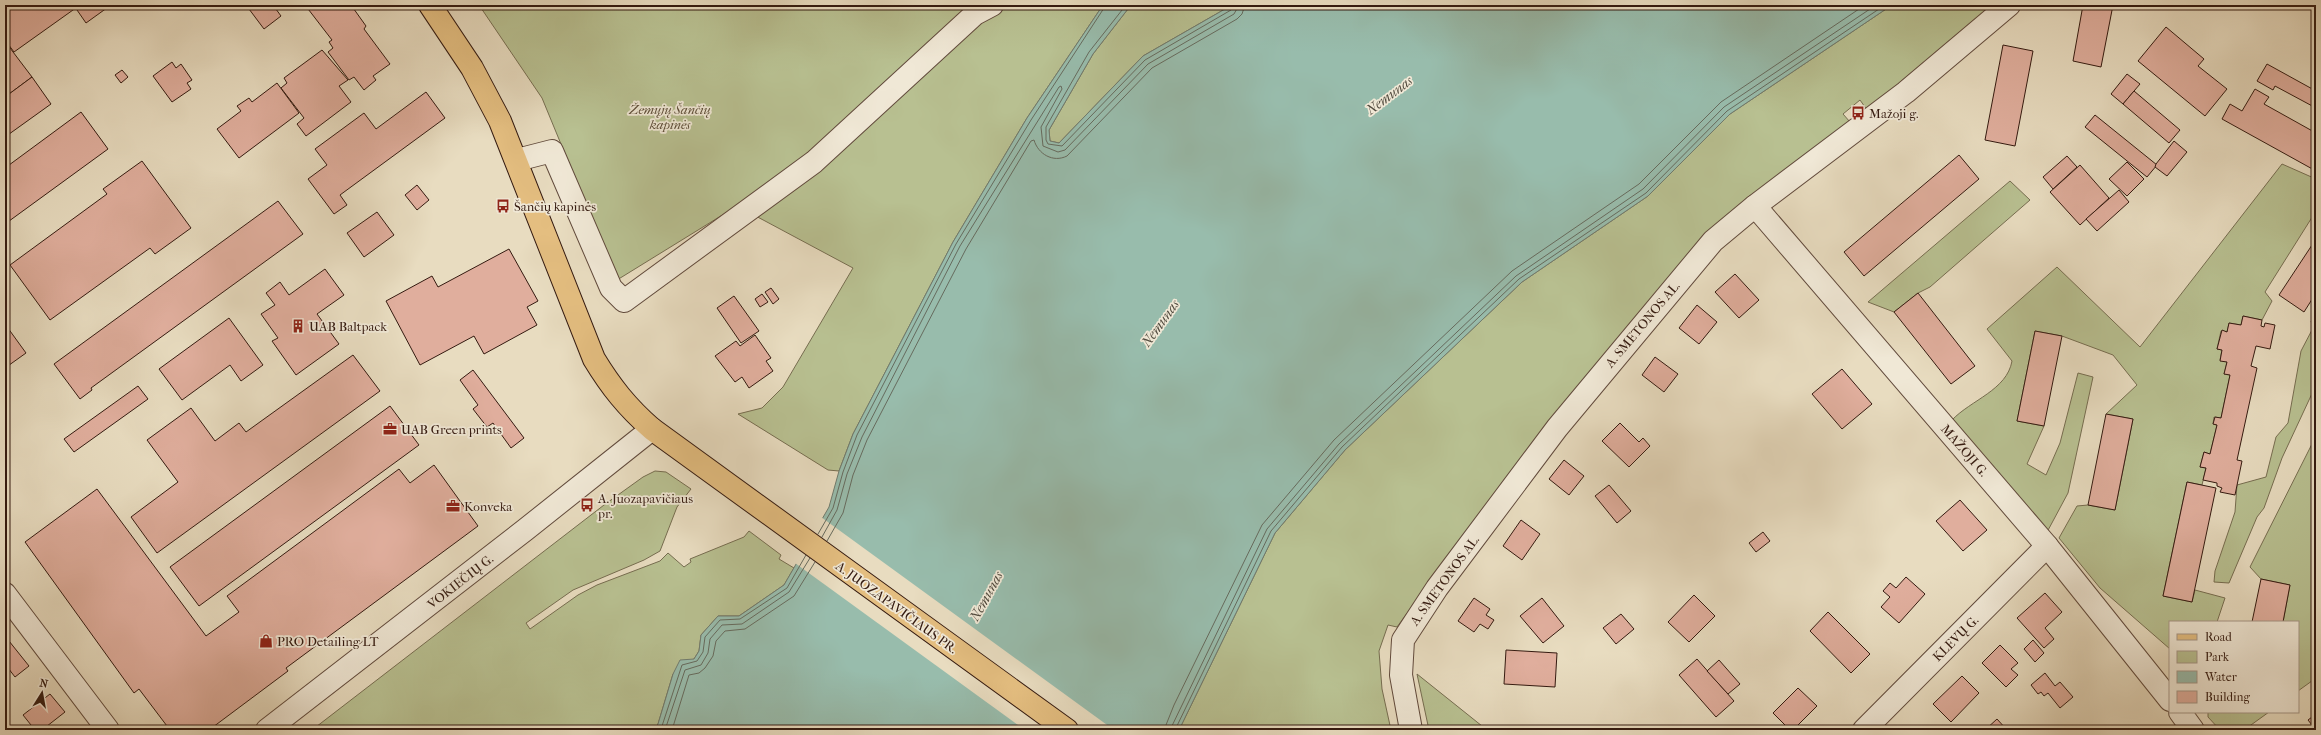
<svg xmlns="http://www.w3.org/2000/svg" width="2321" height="735" font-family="'IM FELL French Canon',serif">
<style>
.green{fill:#b8c091;stroke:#766d50}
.water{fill:#98bcac;stroke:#707b6e}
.pier{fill:#e8dcc0}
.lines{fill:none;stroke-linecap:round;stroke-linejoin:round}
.shore{stroke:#666b5e;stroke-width:1}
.building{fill:#e0ae9d;stroke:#341a10}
.minor-casing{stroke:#614a3c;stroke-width:24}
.major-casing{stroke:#341a10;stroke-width:24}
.minor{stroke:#f0e8d6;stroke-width:22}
.major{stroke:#e4be80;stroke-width:22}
.labels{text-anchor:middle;stroke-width:3.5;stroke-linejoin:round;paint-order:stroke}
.park-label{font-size:13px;font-style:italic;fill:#5c4c37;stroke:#f0e8d6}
.poi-label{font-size:13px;fill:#341a10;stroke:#f0e8d6;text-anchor:start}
.street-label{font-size:13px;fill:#341a10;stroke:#f0e8d6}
.water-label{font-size:14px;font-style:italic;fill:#524b3f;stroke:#f0e8d6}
</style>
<rect width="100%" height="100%" fill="#e8dcc0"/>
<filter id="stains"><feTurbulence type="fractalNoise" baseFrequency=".005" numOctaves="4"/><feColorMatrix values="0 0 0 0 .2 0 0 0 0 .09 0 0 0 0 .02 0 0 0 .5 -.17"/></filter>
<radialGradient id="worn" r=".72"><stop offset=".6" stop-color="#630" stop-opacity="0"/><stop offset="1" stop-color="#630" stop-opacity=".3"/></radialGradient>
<g class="green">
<path d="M479 5H936L939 8 942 5H1103L1027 118 953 242 853 434 839 471 828 470 738 414 762 408 783 387 853 268 737 206 617 280 542 98Z"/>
<path d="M1131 5H1232L1143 56 1059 143 1050 141 1049 130 1093 54Z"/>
<path d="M1892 5H1993L1867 110 1860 100 1843 114 1850 122 1765 185 1562 408 1504 480 1397 627 1388 625 1379 651 1382 689 1391 730H1179L1275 533 1345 450 1522 282 1648 196 1730 114Z"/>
<path d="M2282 164 2316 179V211L2265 292 2272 301 2262 320 2243 316 2241 325 2229 323 2227 332 2221 331 2217 349 2222 350 2220 360 2227 362 2224 374 2230 375 2221 418 2214 417 2213 424 2217 425 2210 454 2204 452 2200 467 2206 468 2202 485 2187 482 2163 596 2192 602 2195 590 2225 598 2217 622H2170V649L2100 588 2059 538 2077 506 2088 505 2115 510 2133 419 2106 414 2137 385 2113 355 2062 336 2035 331 2017 421 2044 426 2027 464 2046 475 2060 443 2078 373 2093 377 2068 493 2046 534 1952 420C1971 400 2007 390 2012 361L1987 329 2057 267 2140 347Z"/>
<path d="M2010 181 2030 200 1930 287 1918 293 1894 312 1868 302Z"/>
<path d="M2316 316V385L2282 458 2264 508 2257 517 2229 583 2214 582 2215 571 2235 512 2237 485 2266 477 2276 437 2288 423 2301 351 2313 328 2311 321Z"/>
<path d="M2316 436V678L2298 691V622H2283L2290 585 2261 579 2250 567Z"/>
<path d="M655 471 666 472 691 489 677 507 660 551 644 560 573 590 526 623 530 629 578 595 597 585 660 561 668 553 684 567 691 562 690 559 744 537 749 531 781 555 779 559 794 568 784 585 739 616H718L701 635 699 651 694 659 673 674 658 724 653 730H312L604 505 643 477Z"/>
<path d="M1417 674 1487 730H1429Z"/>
<path d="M2208 712H2269L2244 730H2220L2208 717Z"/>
</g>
<path class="water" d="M1103 5H1131L1093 54 1049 130 1050 141 1059 143 1143 56 1232 5H1892L1730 114 1648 196 1522 282 1345 450 1275 533 1179 730H653L658 724 673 674 680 660 694 659 699 651 701 635 718 616H739L784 585 829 507 839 471 853 434 953 242 1027 118Z"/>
<path class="pier" d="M821 517 1114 730H1025L795 563Z"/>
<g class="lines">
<g class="shore">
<path d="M1126 5 1089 52 1046 127V140L1048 144 1062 146 1145 60 1231 10 1233 5"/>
<path d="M818 534 833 508 843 472 857 435 956 244 1031 120 1106 5"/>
<path d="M822 537 837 510 847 474 862 437 960 246 1059 87 1061 86 1062 89 1041 127 1043 146 1058 152 1065 150 1148 64 1234 14 1239 5"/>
<path d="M827 541 843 513 853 475 867 440 966 249 1031 141 1034 140C1038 154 1053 163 1067 156L1152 68 1237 19 1242 14 1245 5"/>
<path d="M658 730 662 726 682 665 697 661 703 652 705 637 720 620 740 619 787 588 806 555"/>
<path d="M665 730 685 670 701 665 708 653 710 639 722 625 742 624 789 592 810 558"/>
<path d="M672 730 689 675 699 673 705 668 713 656 716 641 725 631 745 629 794 596 815 562"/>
<path d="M1164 730 1174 705 1262 525 1334 440 1512 271 1639 184 1721 102 1865 5"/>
<path d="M1170 730 1267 529 1339 444 1516 276 1643 189 1724 107 1876 5"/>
<path d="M1175 730 1271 531 1342 447 1519 279 1646 193 1727 111 1885 5"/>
</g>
</g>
<g class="building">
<path d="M8 5H80L14 52 5 40V7Z"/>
<path d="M83 5H111L86 23 77 10Z"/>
<path d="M246 5H273L281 16 264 29Z"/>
<path d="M305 5H351L366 26 364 29 390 64 373 76 376 80 364 90 354 77 349 80 328 52 333 48 329 42 332 40Z"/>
<path d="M2083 5H2113L2101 67 2073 61Z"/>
<path d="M2166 27 2204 59 2198 66 2227 89 2205 116 2138 61Z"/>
<path d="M2003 45 2033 51 2015 146 1985 140Z"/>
<path d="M10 48 32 77 5 97V51Z"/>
<path d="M322 50 348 80 339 86 351 102 306 136 297 124 304 118 281 88 287 83 284 78Z"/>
<path d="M172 62 176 68 181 64 192 80 187 83 191 89 172 102 153 76Z"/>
<path d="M2267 64 2316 91V108L2275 86 2273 90 2257 81Z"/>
<path d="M122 70 128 77 121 83 115 75Z"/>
<path d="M2127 74 2140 84 2123 104 2111 94Z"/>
<path d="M32 77 51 104 5 137V97Z"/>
<path d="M277 83 299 113 239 158 217 129 241 111 237 106 249 98 252 102Z"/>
<path d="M2255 89 2269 97 2264 104 2316 133V171L2222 119 2230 104 2242 111Z"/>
<path d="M2134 91 2180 130 2169 143 2123 104Z"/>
<path d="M426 92 445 118 340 195 347 205 334 214 308 179 327 165 315 149 364 113 376 129Z"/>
<path d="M81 112 108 149 5 224V168Z"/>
<path d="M2095 115 2157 165 2147 177 2085 127Z"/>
<path d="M2174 141 2187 152 2167 176 2155 167 2156 164Z"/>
<path d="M1959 155 1979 179 1864 276 1844 252Z"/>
<path d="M2067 156 2077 167 2053 189 2043 177Z"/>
<path d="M142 161 191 228 155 254 150 248 50 320 10 265 107 194 103 189Z"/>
<path d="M2127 162 2144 179 2127 196 2109 179Z"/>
<path d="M2080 165 2109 198 2080 225 2050 192Z"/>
<path d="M417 185 429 200 417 210 405 195Z"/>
<path d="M2119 190 2129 202 2097 231 2086 219Z"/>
<path d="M278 201 303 234 91 388 92 390 80 399 54 364Z"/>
<path d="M377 212 394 235 364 257 347 233Z"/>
<path d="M2316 239V293L2304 312 2279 295Z"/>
<path d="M509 249 538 301 527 307 537 325 484 354 474 336 420 365 386 301 432 276 438 287Z"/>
<path d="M325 269 344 295 317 314 339 344 296 375 272 341 278 338 261 314 275 305 266 293 280 282 289 295Z"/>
<path d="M1735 274 1759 300 1739 318 1715 292Z"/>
<path d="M771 288 779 299 773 304 765 292Z"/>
<path d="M1918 293 1975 366 1951 384 1894 312Z"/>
<path d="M762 294 768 302 760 307 755 299Z"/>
<path d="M734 296 759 331 741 343 717 308Z"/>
<path d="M1697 305 1717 322 1699 344 1679 328Z"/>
<path d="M2243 316 2262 320 2261 326 2264 327 2265 323 2275 325 2270 349 2256 346 2251 366 2257 368 2237 460 2242 461 2235 495 2220 492 2222 488 2217 486V483L2203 480 2206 468 2200 467 2204 452 2210 454 2217 425 2213 424 2215 417 2221 418 2230 375 2224 374 2227 362 2220 361 2222 350 2217 349 2222 330 2227 332 2229 323 2241 325Z"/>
<path d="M229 318 263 365 241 381 230 365 182 400 159 369Z"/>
<path d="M5 324 26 353 5 368Z"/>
<path d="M2035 331 2062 336 2044 426 2017 421Z"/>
<path d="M755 335 771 358 766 361 773 371 749 388 742 377 735 382 715 356 736 341 740 346Z"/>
<path d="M353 355 380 391 157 553 131 517 178 482 147 440 191 408 215 441 239 423 246 432Z"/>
<path d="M1655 357 1678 374 1664 392 1642 375Z"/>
<path d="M1842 369 1872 404 1842 429 1812 394Z"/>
<path d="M473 370 524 438 511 448 493 423 487 427 473 409 478 405 460 380Z"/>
<path d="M138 386 148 399 74 452 64 439Z"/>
<path d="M390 406 419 445 199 606 170 567Z"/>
<path d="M2106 414 2133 419 2115 510 2088 505Z"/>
<path d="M1620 423 1639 442 1643 438 1650 446 1629 467 1602 441Z"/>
<path d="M1564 460 1584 476 1569 495 1549 479Z"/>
<path d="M434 465 478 526 286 668 288 671 209 730H170L139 689 134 693 25 542 97 489 206 636 239 612 227 596 399 469 410 483Z"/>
<path d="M2187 482 2216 488 2192 602 2163 596Z"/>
<path d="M1609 485 1631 511 1617 523 1595 496Z"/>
<path d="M1960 500 1987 530 1963 551 1936 521Z"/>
<path d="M1521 520 1540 534 1522 560 1503 546Z"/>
<path d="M1763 532 1770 541 1756 552 1749 543Z"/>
<path d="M1906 577 1925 594 1899 623 1881 607 1890 597 1883 591 1890 583 1896 588Z"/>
<path d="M2261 579 2290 585 2283 622H2252Z"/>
<path d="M2045 593 2062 612 2045 628 2054 639 2044 648 2017 618Z"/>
<path d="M1694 595 1715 616 1689 642 1668 622Z"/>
<path d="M1474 598 1490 609 1486 615 1494 620 1488 629 1480 624 1474 632 1458 621Z"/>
<path d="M1542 598 1564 626 1543 643 1520 616Z"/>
<path d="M1828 612 1870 654 1851 673 1810 631Z"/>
<path d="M1621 614 1634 629 1616 644 1603 628Z"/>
<path d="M5 636 29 666 15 677 5 664Z"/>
<path d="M2033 640 2044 653 2035 662 2024 649Z"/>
<path d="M2000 645 2018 663 2011 669 2018 675 2006 687 1982 663Z"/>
<path d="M1506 650 1557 653 1555 687 1504 684Z"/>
<path d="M1697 659 1734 701 1716 717 1679 675Z"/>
<path d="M1719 660 1740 684 1728 694 1707 671Z"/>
<path d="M2045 673 2055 686 2060 682 2073 697 2060 708 2048 693 2044 696 2041 692 2038 694 2031 685Z"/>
<path d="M1962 676 1979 693 1951 722 1933 704Z"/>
<path d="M1798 688 1817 706 1793 730H1790L1773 713Z"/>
<path d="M50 694 65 712 42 730H35L23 715Z"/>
<path d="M2316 714V730L2308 720Z"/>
<path d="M1997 719 2007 730H1985Z"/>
</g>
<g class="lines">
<g class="minor-casing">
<g id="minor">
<path d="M517 160 552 151 611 288 624 301 814 162 975 14 992 5"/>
<path d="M1755 206 2047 546 2170 700"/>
<path d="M5 594 108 730"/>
<path d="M2180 712 2193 730"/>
<path d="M267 730 525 530 652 429"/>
<path d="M1411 730 1401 675 1403 640 1437 588 1557 428 1713 241 1755 206 1906 92 2009 5"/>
<path d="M1864 730 2047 546"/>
</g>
</g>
<g class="major-casing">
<path id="major" d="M430 5 472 68 500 121 594 359C611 387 627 407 652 429L1067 730"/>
</g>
<use href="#minor" class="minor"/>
<use href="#major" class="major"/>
</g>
<defs>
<g id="bus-bare" transform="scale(1.08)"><path d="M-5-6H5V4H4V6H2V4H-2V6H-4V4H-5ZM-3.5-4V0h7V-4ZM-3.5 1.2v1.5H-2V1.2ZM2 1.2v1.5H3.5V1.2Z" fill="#8f2418" stroke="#f0e8d6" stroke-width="2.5" paint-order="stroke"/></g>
<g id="building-bare" transform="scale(1.08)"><path d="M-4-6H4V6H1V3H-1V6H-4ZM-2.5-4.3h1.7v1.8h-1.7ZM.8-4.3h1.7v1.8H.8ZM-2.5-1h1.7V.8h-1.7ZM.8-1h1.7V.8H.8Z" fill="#8f2418" stroke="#f0e8d6" stroke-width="2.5" paint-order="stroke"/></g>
<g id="office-bare" transform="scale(1.08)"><path d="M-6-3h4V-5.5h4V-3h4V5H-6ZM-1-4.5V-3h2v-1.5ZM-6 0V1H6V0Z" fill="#8f2418" stroke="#f0e8d6" stroke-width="2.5" paint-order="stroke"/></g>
<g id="shop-bare" transform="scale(1.08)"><path d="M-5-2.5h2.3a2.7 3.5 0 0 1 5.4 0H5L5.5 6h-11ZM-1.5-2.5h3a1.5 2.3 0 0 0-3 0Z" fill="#8f2418" stroke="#f0e8d6" stroke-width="2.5" paint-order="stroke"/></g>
</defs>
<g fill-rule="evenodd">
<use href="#bus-bare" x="1858" y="113"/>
<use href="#bus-bare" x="503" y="206"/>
<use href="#building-bare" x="298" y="326"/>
<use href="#office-bare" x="390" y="429"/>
<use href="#bus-bare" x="587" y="505"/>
<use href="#office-bare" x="453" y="506"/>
<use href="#shop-bare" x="266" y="641"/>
</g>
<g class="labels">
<g class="park-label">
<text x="670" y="114">Žemųjų Šančių<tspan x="670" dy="15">kapinės</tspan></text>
</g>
<g class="poi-label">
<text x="1869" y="118">Mažoji g.</text>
<text x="514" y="211">Šančių kapinės</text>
<text x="309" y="331">UAB Baltpack</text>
<text x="401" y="434">UAB Green prints</text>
<text x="598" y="503">A. Juozapavičiaus<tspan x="598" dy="15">pr.</tspan></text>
<text x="464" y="511">Konveka</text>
<text x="277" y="646">PRO Detailing LT</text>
</g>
<g class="street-label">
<text transform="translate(1642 324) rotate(-50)" y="5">A. SMETONOS AL.</text>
<text transform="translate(1965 450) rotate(49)" y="5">MAŽOJI G.</text>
<text transform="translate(1444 580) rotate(-54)" y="5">A. SMETONOS AL.</text>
<text transform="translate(460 581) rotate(-38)" y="5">VOKIEČIŲ G.</text>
<text transform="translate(897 607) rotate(36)" y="5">A. JUOZAPAVIČIAUS PR.</text>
<text transform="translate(1955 638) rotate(-45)" y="5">KLEVŲ G.</text>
</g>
<g class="water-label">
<text transform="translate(1389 95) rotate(-37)" y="5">Nemunas</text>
<text transform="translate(1160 323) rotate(-54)" y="5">Nemunas</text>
<text transform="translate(986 596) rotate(-61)" y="5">Nemunas</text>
</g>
</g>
<rect width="2321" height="735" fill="none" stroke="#e8dcc0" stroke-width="20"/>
<rect x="6" y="6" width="2309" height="723" fill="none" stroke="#341a10" stroke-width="2"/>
<rect x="10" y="10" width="2301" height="715" fill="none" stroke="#341a10"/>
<rect x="2169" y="621" width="130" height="92" fill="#f0e8d6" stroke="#a59687"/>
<rect x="2177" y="634" width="20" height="6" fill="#e4be80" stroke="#a59687"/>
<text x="2205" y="641" font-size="12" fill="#341a10">Road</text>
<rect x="2177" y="651" width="20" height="12" fill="#b8c091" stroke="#a59687"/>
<text x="2205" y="661" font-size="12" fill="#341a10">Park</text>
<rect x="2177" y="671" width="20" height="12" fill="#98bcac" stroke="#a59687"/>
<text x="2205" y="681" font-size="12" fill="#341a10">Water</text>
<rect x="2177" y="691" width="20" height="12" fill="#e0ae9d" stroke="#a59687"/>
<text x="2205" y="701" font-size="12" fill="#341a10">Building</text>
<g transform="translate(42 693) rotate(11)" stroke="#f0e8d6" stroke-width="3" paint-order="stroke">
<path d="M0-3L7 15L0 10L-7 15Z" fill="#341a10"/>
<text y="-6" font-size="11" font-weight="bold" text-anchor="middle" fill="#341a10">N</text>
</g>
<rect width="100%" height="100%" filter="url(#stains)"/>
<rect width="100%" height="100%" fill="url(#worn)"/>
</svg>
